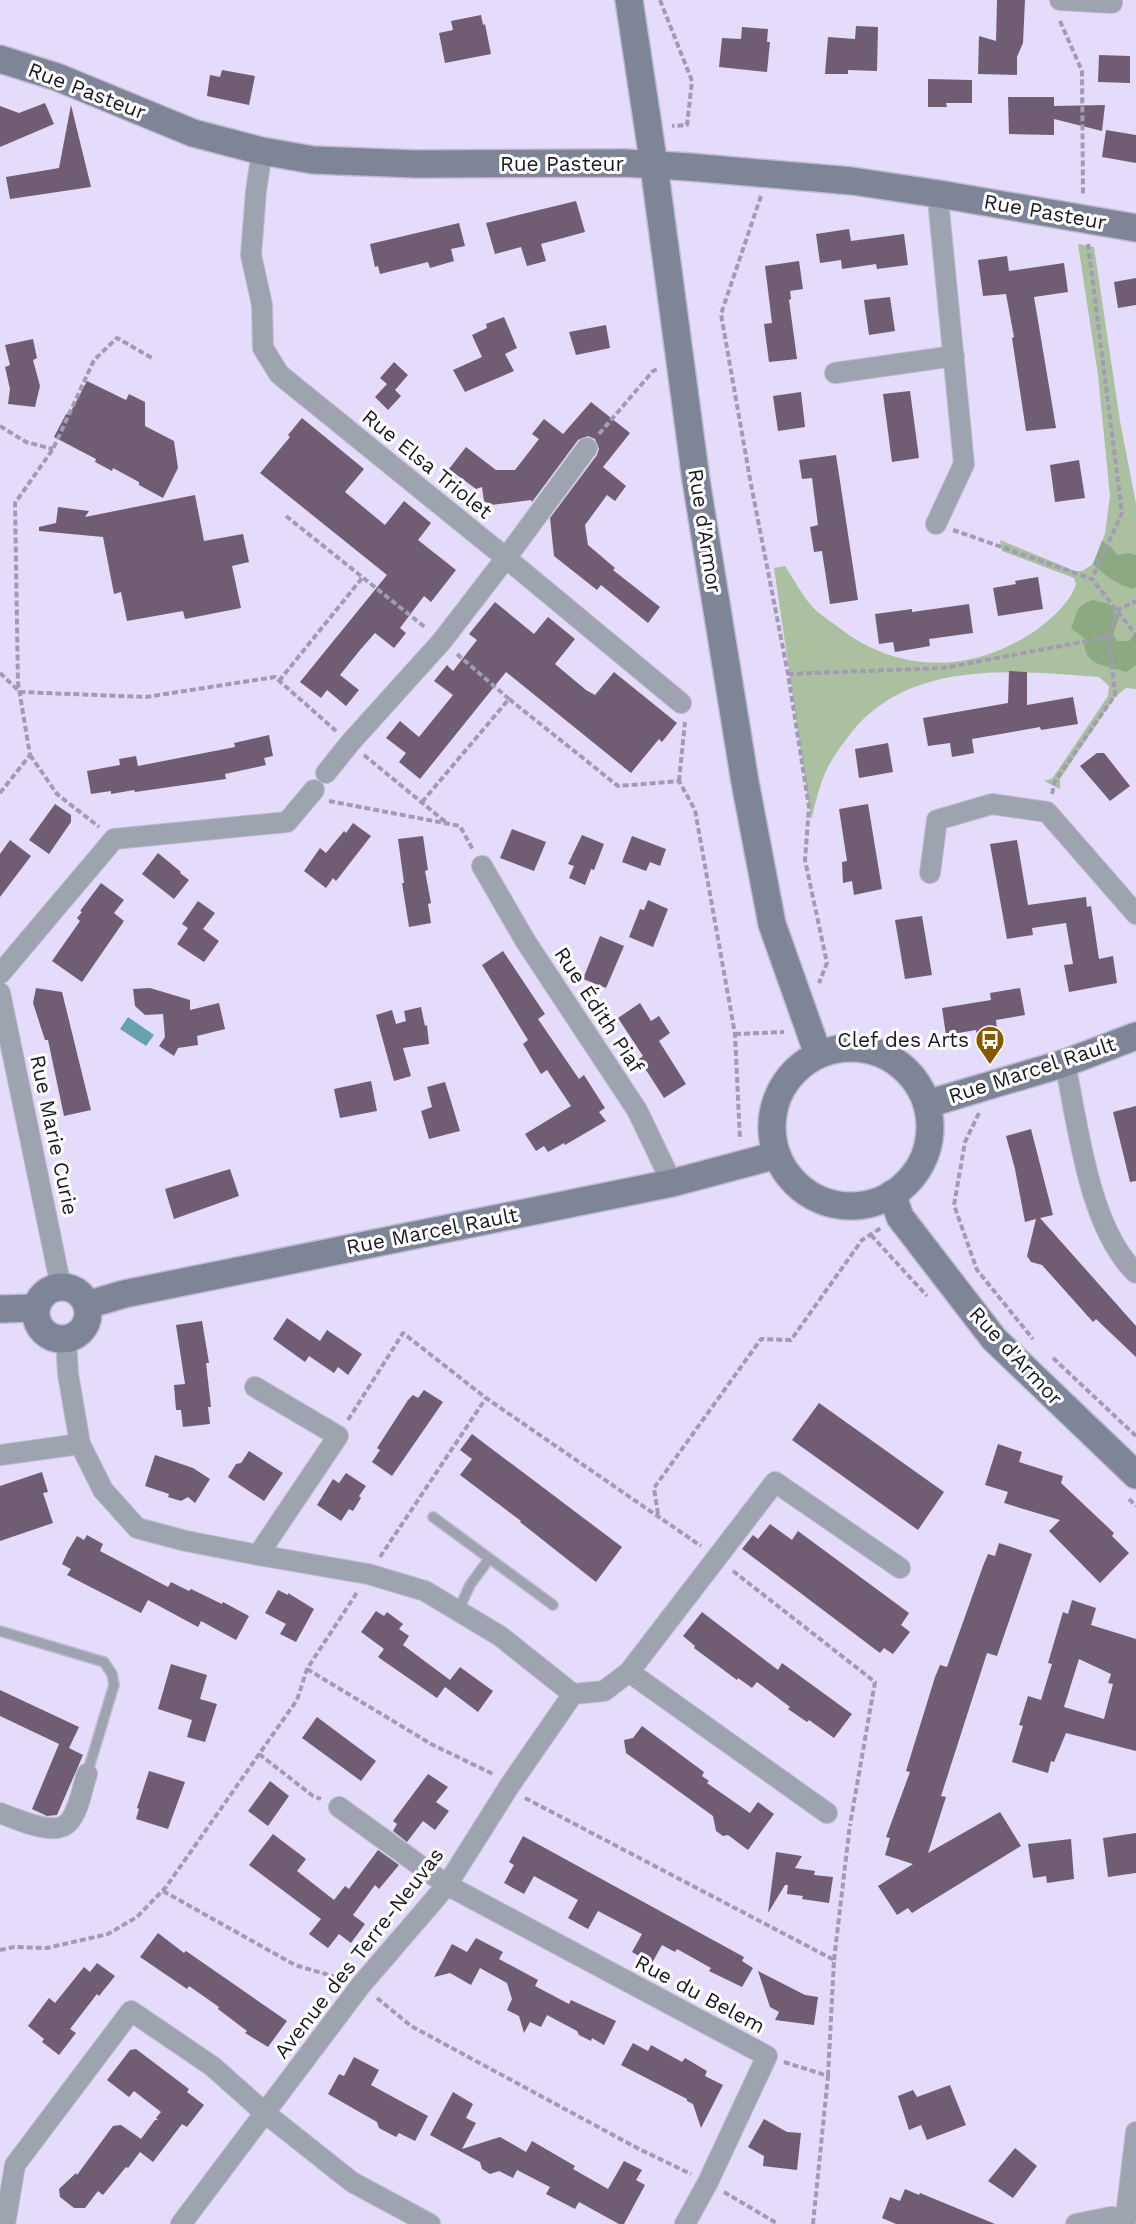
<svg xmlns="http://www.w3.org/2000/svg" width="1136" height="2224" font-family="'Work Sans',sans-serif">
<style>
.green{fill:#aac0a0}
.forest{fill:#8da981}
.water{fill:#68a0b2}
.building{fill:#705d74;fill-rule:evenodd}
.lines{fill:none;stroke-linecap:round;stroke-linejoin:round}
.lane-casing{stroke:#c0b9d3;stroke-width:12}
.street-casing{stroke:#c0b9d3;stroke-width:22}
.secondary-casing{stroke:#c0b9d3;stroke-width:30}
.path{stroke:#a19bb3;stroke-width:4;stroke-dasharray:6 3;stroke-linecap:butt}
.lane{stroke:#9da3af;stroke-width:9}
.street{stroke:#9da3af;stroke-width:20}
.secondary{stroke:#7d8597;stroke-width:27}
.labels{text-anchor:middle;stroke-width:6;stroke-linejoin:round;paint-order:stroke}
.street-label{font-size:21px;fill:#1c1924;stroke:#fff}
.poi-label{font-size:21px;fill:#1c1924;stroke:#fff;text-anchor:end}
</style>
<rect width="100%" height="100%" fill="#e4dcfa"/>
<path class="green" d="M1078 244 1094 247 1120 421 1136 504V689L1126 688 1115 697 1060 779V789L1044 781 1051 779 1054 776 1108 696 1109 686 1099 677C1013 671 907 658 848 737 839 749 829 762 824 776 818 790 815 806 811 820L774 568 785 566C793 578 801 593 810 604 817 613 829 620 838 627 896 672 964 674 1027 636 1043 627 1072 602 1076 584L1074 578 1002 551 1000 540 1075 571H1082L1093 564 1105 534 1110 496 1098 375Z"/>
<g class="forest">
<path d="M1102 541 1111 547 1117 555 1129 553 1136 555V587L1134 589C1117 585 1106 576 1093 564Z"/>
<path d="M1093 600 1109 604 1119 617 1113 635 1117 641H1129L1136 632V665L1126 672C1104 664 1083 667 1084 638L1071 628C1078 613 1075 605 1093 600Z"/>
</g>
<path class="water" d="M128 1017 154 1035 146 1046 120 1029Z"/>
<g class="building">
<path d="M997 0H1025L1023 43 1017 57V75L978 74 979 36 996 41Z"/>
<path d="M481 15 483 25 485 24 491 54 445 63 439 33 453 30 451 21Z"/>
<path d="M856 26 878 27 877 71 848 70V74H825L828 37 855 39Z"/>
<path d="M742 27 768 29 767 42H770L767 72 719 67 722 38 741 39Z"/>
<path d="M1099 55 1130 56V83L1098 82Z"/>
<path d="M222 70 255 76 249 105 207 96 210 75 220 77Z"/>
<path d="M928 79 972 80V103H946L947 107H928Z"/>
<path d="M1008 97H1054V106L1105 105 1102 131 1054 119V135L1009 134Z"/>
<path d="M45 103 54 124 0 147V106L19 113Z"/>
<path d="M71 105 91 187 10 199 6 177 59 168Z"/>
<path d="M1106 130 1136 135V163L1102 157Z"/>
<path d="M576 201 585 232 541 244 546 261 527 266 521 247 495 254 486 223Z"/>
<path d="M459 223 465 246 451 249 454 261 430 268 428 262 380 274 378 266 375 267 370 244Z"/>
<path d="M849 229 851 241 904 234 908 265 877 269 876 264 842 269 841 260 820 263 816 234Z"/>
<path d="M1007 256 1009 271 1064 263 1068 292 1034 297 1056 428 1026 431 1012 338 1014 337 1006 294 983 296 978 260Z"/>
<path d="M799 261 803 289 790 291 791 299 789 300 797 359 769 362 764 324 772 323 765 266Z"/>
<path d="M1136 278V305L1118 308 1114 282Z"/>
<path d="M890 297 895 331 869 335 864 300Z"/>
<path d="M504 317 517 348 505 354 514 371 465 392 453 370 482 357 472 335 487 328 486 324Z"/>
<path d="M606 325 610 348 576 355 569 332Z"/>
<path d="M33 339 37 358 33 360 40 386 35 407 8 404 10 389 5 367 10 365 5 345Z"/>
<path d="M394 362 408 375 395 390 401 396 388 410 375 397 387 384 380 378Z"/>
<path d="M87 381 126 400 129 394 145 402V426L174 441 178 468 163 498 139 485V482L113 468 112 471 95 462 96 459 54 437 66 414 69 415Z"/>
<path d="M910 391 919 458 892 462 883 394Z"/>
<path d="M801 392 805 427 778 431 773 396Z"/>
<path d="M591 402 630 433 603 467 626 486 615 501 607 495 585 525 588 545 615 568 613 570 660 607 648 623 601 585 597 590 554 556 550 518 597 455 599 449 595 439 588 436 578 440 532 502 531 500 491 505 484 501 482 487 476 489 449 469 466 447 496 470H515L539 439 532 434 544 419 563 434Z"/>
<path d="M302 418 364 469 345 492 385 525 404 501 431 523 418 540 456 570 431 602 424 596 400 628 406 633 394 648 375 633 360 650 340 675 359 690 346 706 327 690 321 698 300 682 387 575 260 473 290 437 288 435Z"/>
<path d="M836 455 858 600 830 604 822 551 814 552 810 527 818 525 812 478 802 479 799 460Z"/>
<path d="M1079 460 1085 498 1055 502 1050 465Z"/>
<path d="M195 495 204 541 243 534 249 562 232 566 241 608 185 619 183 611 127 621 121 592 114 594 103 537 39 531V527L56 523 58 507 89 511 85 517Z"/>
<path d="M1038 577 1043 609 998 616 993 588 1016 584 1015 581Z"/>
<path d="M495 602 534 634 548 617 575 639 555 664 586 690 595 695 614 672 677 723 662 742 659 739 631 773 506 672 420 779 399 762 406 753 386 738 400 721 419 737 453 695 434 681 447 665 453 671 477 640 469 634Z"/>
<path d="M969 604 973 633 929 639 930 646 895 652 893 642 879 644 875 614 912 609V612Z"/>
<path d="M1009 671 1027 672V705L1073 697 1078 724 1041 730 1040 727 972 739 974 753 952 757 950 743 928 746 923 718 1008 703Z"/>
<path d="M269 735 273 756 264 758 266 765 225 774 226 779 135 792 134 790 111 794V791L91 794 87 771 120 765 119 759 136 756 138 766 235 747 234 743Z"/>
<path d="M888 743 893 772 859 778 855 749Z"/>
<path d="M1097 753H1104L1130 786 1110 801 1080 766Z"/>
<path d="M55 804 71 815V822L49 854 29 840Z"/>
<path d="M868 804 882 889 854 895 852 881 843 883 842 862 847 861 839 809Z"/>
<path d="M353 823 371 836 336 881 333 878 326 888 304 871 320 848 326 853 344 831 346 833Z"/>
<path d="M512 829 546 842 534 871 500 858Z"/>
<path d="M582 835 604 844 594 870 591 869 585 885 569 878 574 866 568 864Z"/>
<path d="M423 836 428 870 425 871 431 903 428 904 431 923 409 927 402 883H404L398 839Z"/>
<path d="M632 836 666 849 660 866 650 862 646 871 622 862Z"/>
<path d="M10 840 31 856 0 897V854Z"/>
<path d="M1017 840 1028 905 1086 897 1087 907 1091 906 1099 959 1113 956 1117 983 1069 992 1064 965 1073 964 1066 923 1032 928 1033 935 1007 939 990 844Z"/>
<path d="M158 853 181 872 180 873 189 880 174 899 142 874Z"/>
<path d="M101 883 124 900 114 913 124 921 82 982 52 961 80 921 77 918 82 912 80 911Z"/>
<path d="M648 900 668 909 653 947 629 937 640 909 644 910Z"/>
<path d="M198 901 215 913 203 929 219 941 204 962 177 944 188 928 182 924Z"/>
<path d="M922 916 932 975 905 979 895 920Z"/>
<path d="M600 936 624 946 606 988 583 979Z"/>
<path d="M503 951 545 1014 538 1019 579 1079 584 1075 605 1108 599 1112 606 1121 565 1145 564 1143 548 1152 544 1146 536 1151 525 1134 571 1106 547 1070 541 1074 523 1044 528 1040 482 965Z"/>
<path d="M36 988 62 992 91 1110 64 1116 48 1040H45L33 1003Z"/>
<path d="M150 988 190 1000V1010L219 1003 225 1029 197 1036 198 1045 178 1048 174 1056 159 1046 165 1037 163 1014 145 1015 135 1006 133 989Z"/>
<path d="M1020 988 1025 1015 996 1020 997 1030 977 1034 976 1030 946 1035 942 1008 991 1000 990 993Z"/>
<path d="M640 1003 651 1021 659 1016 670 1033 659 1041 686 1084 664 1098 639 1059 643 1056 618 1018Z"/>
<path d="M421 1007 425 1026 427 1025 429 1044 403 1048 411 1076 394 1081 376 1015 392 1010 396 1024 406 1021 404 1011Z"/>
<path d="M371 1081 377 1111 340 1118 334 1089Z"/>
<path d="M445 1082 460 1131 429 1139 421 1111 432 1107 427 1087Z"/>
<path d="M1136 1106V1181L1130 1182 1113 1112Z"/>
<path d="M1031 1129 1053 1215 1040 1218 1136 1326V1357L1096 1319 1093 1322 1042 1265 1031 1262 1027 1256 1036 1219 1025 1222 1015 1169 1006 1136Z"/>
<path d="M230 1169 239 1196 174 1219 165 1189Z"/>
<path d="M287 1318 320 1341 327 1330 362 1354 348 1375 338 1367 334 1373 309 1356 305 1362 273 1339Z"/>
<path d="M202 1321 209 1363H206L211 1407H208L210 1424 183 1427 181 1410H176L174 1385 185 1384 176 1325Z"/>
<path d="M424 1390 443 1402 392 1476 372 1462 380 1450 377 1448 408 1400 413 1395 418 1398Z"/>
<path d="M819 1403 944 1492 918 1530 792 1440Z"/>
<path d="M472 1434 622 1547 596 1582 520 1522 521 1521 460 1475 472 1459 460 1450Z"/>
<path d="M998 1444 1022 1452 1019 1462 1063 1476 1061 1483 1114 1533 1112 1536 1129 1553 1100 1583 1049 1531 1060 1520 1004 1503 1008 1492 985 1485Z"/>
<path d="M249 1451 283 1473 264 1501 228 1477 236 1464 241 1463Z"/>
<path d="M155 1455 193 1468 210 1479 195 1503 188 1497 181 1501 168 1497 169 1494 145 1486Z"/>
<path d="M42 1472 48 1492 43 1493 53 1523 0 1541V1486Z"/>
<path d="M346 1473 366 1486 359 1496 361 1498 353 1511 349 1509 341 1521 317 1505 333 1479 339 1483Z"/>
<path d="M770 1524 792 1540 798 1531 909 1613 901 1625 910 1632 893 1654 884 1648 880 1653 742 1549 753 1535 758 1539Z"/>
<path d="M87 1535 103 1544 100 1551 168 1587 171 1582 189 1591 191 1589 222 1604 223 1602 249 1616 236 1640 201 1621 198 1627 148 1600 141 1613 67 1575 71 1569 62 1564 68 1551 77 1536 84 1540Z"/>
<path d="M999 1543 1032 1554 997 1656 987 1653 941 1796 946 1797 928 1853 1000 1812 1021 1846 912 1913 908 1908 897 1915 878 1886 913 1864 885 1855 890 1838 886 1837 910 1772 906 1771 935 1677 940 1665 947 1667 983 1566 988 1554 995 1556Z"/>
<path d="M278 1590 288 1595V1593L314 1609 296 1642 280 1634 286 1624 265 1613Z"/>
<path d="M1072 1600 1096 1608 1091 1625 1136 1639V1751L1066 1733 1054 1762 1051 1761 1048 1773 1012 1762 1023 1726 1019 1725 1028 1696 1041 1700 1052 1664 1048 1663 1063 1612 1068 1614ZM1079 1659 1111 1674 1108 1683 1113 1684 1104 1719 1064 1707Z"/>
<path d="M376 1611 384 1616 387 1612 403 1624 399 1629 409 1636 403 1645 450 1680 460 1667 493 1691 478 1712 445 1687 437 1698 378 1657 384 1649 361 1632Z"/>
<path d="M702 1612 778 1670 782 1663 852 1714 834 1738 809 1720 807 1722 788 1709 790 1707 757 1682 752 1688 738 1678 737 1680 694 1648 695 1646 683 1636Z"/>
<path d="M171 1664 207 1675 200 1699 217 1704 205 1742 187 1737 192 1720 158 1709Z"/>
<path d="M0 1690 79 1727 69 1748 83 1755 57 1815 47 1816 32 1809 59 1744 0 1716Z"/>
<path d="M317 1717 376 1761 361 1781 302 1738Z"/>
<path d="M642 1726 704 1772 702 1776 709 1781 707 1783 750 1813 758 1802 774 1814 748 1850 728 1835 723 1836 716 1831 713 1816 626 1753 624 1740 633 1738Z"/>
<path d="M149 1771 185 1782 168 1829 136 1819 139 1809 137 1808Z"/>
<path d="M428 1774 448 1787 436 1802 449 1811 435 1830 423 1821 407 1842 393 1831 397 1824 393 1821Z"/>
<path d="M270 1781 289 1796 268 1826 248 1811Z"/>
<path d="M1136 1833V1873L1108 1877 1103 1838Z"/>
<path d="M273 1834 306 1859 297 1871 334 1900 345 1886 349 1889 378 1850 399 1865 379 1889 375 1885 353 1915 365 1924 351 1943 339 1934 328 1948 309 1934 321 1919 249 1865Z"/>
<path d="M523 1836 744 1957 742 1961 753 1968 742 1987 709 1971 711 1968 677 1949 675 1952 662 1945 652 1963 632 1952 642 1934 598 1911 588 1929 568 1918 578 1900 534 1876 524 1894 504 1883 514 1865 509 1862Z"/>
<path d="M1071 1839 1074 1879 1047 1883 1046 1876 1033 1878 1028 1844Z"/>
<path d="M776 1852 802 1856 795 1868 815 1871 814 1875 833 1877 829 1903 802 1899 803 1896 787 1894 788 1885H785L768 1913Z"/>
<path d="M158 1933 184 1953 186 1951 287 2021 268 2047 245 2033 247 2031 218 2009 219 2007 189 1986 187 1989 140 1957Z"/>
<path d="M476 1938 503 1952 499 1959 538 1980 535 1986 569 2004 571 2000 616 2021 604 2045 592 2038 591 2041 579 2035 577 2031 547 2015 541 2027 530 2022 524 2033 519 2016 507 2010 512 1999 507 1983 480 1968 471 1985 450 1973 434 1977 452 1944 467 1952Z"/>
<path d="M97 1963 115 1976 99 1996 97 1994 70 2029 76 2033 59 2055 42 2042 44 2039 28 2026 49 1998 55 2003 84 1967 90 1972Z"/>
<path d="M758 1971 805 1995 818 1997 814 2025 775 2020 779 2012 770 2007Z"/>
<path d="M633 2043 648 2051 651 2045 682 2062 685 2058 707 2071 705 2076 723 2085 701 2128 693 2104 687 2101V2099L621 2065Z"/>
<path d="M136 2049 189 2089 187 2092 204 2105 187 2127 182 2124 153 2162 140 2152 128 2168 126 2167 103 2195 98 2191 85 2208H74L60 2197 59 2189 76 2173 77 2175 113 2126 121 2125 141 2139 155 2120H158L156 2118 161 2112 134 2091 129 2097 107 2080 130 2050Z"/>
<path d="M354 2057 379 2070 371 2085 428 2116 415 2141 399 2133 396 2137 379 2128 377 2122 328 2094 339 2074 344 2076Z"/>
<path d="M950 2085 966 2125 927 2140 921 2125 909 2130 898 2096 913 2090 917 2097Z"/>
<path d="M453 2092 473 2104 466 2118 476 2123 462 2149 500 2137 526 2152 532 2141 575 2166 573 2169 608 2189 624 2161 642 2170 636 2180 645 2185 624 2224H619L579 2202 575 2209 546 2194 550 2187 517 2170 513 2178 499 2171 490 2174 482 2169 480 2162 430 2135Z"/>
<path d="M764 2119 787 2132 801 2133 797 2170 763 2166 764 2156 748 2147Z"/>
<path d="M1015 2148 1037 2166 1013 2198 988 2181Z"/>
<path d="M905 2189 919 2195 920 2193 995 2224H896L882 2218 890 2197 900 2201Z"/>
</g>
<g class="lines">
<g class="lane-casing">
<g id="lane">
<path d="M433 1517 553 1605"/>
<path d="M458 1611 470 1585 489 1559"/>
<path d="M0 1631 104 1662 112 1674 114 1685 87 1774"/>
</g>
</g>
<g class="street-casing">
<g id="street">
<path d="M1060 0 1112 3V0"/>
<path d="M262 151 256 191 251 255 262 305 263 348 279 374 506 558 442 641 350 743 326 773"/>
<path d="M835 373 954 356"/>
<path d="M587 448 506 558 681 703"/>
<path d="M936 524 964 464 939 210V194"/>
<path d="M482 866 526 942 637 1110 672 1183"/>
<path d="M930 873 937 820 992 804 1047 812 1136 914"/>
<path d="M0 974 114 839 287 822 314 790"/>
<path d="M0 993 61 1287"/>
<path d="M1065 1063C1078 1126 1089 1228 1136 1273"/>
<path d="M66 1339 68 1374 80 1444 103 1490 137 1528 186 1541 258 1555 368 1574 425 1591 500 1636 573 1694"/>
<path d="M255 1387 338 1436 258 1555"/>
<path d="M0 1455 80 1444"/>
<path d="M629 1672 827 1813"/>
<path d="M339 1807 447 1885 767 2056 708 2182 685 2224"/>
<path d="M0 1813C17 1819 53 1837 68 1823 79 1812 82 1788 87 1774"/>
<path d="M5 2224 15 2165 131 2011 212 2066 265 2113 352 2182 430 2224"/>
<path d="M181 2224 361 1985 447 1885 510 1785 573 1694 604 1691 629 1672 775 1482 900 1568"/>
<path d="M1076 2224 1111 2217 1126 2219"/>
<path d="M1125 2224 1136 2132"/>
</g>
</g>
<g class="secondary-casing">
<g id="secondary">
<path d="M629 0 654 166 696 480 745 782 772 924 818 1054"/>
<path d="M0 59 57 77 193 133 262 151 313 160 416 164 625 163 689 167 852 181 939 194 1136 228"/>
<circle cx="851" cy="1127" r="79"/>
<path d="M927 1104 1065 1063 1136 1036"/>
<path d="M892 1194 900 1217 994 1339 1136 1475"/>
<circle cx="62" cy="1313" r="26"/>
<path d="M87 1305 124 1294 672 1183 777 1155"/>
<path d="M0 1309 36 1308"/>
</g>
</g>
<g class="path">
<path d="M660 0 692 81 687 125 672 126"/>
<path d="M1060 21 1082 71 1083 195"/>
<path d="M761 196 721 314 750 479 788 674 809 807 805 860 827 963 819 983"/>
<path d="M1088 244 1122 513 1092 579"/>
<path d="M0 426 26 442 53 449"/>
<path d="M599 434 653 371 658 369"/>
<path d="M286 516 426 628"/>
<path d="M953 530 1092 579 1136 635"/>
<path d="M457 654 509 699"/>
<path d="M0 673 20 692 146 697 275 677 336 731"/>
<path d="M788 674 944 668 1109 637 1117 610 1136 601"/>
<path d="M279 681 362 578"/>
<path d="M30 755 57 794 99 827"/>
<path d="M364 755 448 824"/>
<path d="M679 781 685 722"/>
<path d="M0 793 30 755 18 683 15 503 53 449 94 360 117 338 152 358"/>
<path d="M1052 794 1055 781 1115 695 1109 638"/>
<path d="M329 801 460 826 473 850"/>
<path d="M422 802 509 699 618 786 679 781 695 810 735 1034 740 1140"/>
<path d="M735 1034 784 1032"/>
<path d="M979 1113 965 1142 954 1205 977 1270 1033 1339"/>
<path d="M871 1235 927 1296"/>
<path d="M1053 1358 1136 1436"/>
<path d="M348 1420 403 1333 486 1398 701 1546"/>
<path d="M1129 1499 1136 1506"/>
<path d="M658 1514 654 1488 761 1339 791 1340 862 1240 881 1228"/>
<path d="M380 1557 486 1398"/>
<path d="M733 1571 875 1682 850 1825"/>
<path d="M307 1669 431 1744 495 1775"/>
<path d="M259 1754 313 1796 321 1799"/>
<path d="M525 1798 834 1960 828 2076"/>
<path d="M163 1891 295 1965 342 1979"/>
<path d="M0 1950 14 1947 47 1948 108 1934 137 1917 166 1887 297 1700 307 1669 358 1591"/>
<path d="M834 1960 850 1824"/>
<path d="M377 1998 411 2026 639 2149 691 2174"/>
<path d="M784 2062 828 2076 813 2224"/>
<path d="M724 2192 778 2224"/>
</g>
<use href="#lane" class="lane"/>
<use href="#street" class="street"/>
<use href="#secondary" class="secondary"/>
</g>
<defs>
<g id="bus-pin" transform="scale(1.5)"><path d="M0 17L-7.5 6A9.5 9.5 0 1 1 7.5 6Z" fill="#885800" stroke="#fff"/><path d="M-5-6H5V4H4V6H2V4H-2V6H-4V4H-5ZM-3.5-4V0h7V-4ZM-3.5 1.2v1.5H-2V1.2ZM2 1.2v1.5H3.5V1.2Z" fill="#fff"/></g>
</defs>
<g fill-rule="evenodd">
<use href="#bus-pin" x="990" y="1040"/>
</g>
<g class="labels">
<g class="street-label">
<text transform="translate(87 91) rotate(21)" y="7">Rue Pasteur</text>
<text x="562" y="171">Rue Pasteur</text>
<text transform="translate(1045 212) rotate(10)" y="7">Rue Pasteur</text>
<text transform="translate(427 464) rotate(39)" y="7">Rue Elsa Triolet</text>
<text transform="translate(705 531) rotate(81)" y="7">Rue d'Armor</text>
<text transform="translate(599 1010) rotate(57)" y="7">Rue Édith Piaf</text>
<text transform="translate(1032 1070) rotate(-18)" y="7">Rue Marcel Rault</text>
<text transform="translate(54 1135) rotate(78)" y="7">Rue Marie Curie</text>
<text transform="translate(432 1231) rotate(-11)" y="7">Rue Marcel Rault</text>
<text transform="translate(1016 1356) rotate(47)" y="7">Rue d'Armor</text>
<text transform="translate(359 1953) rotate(-52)" y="7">Avenue des Terre-Neuvas</text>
<text transform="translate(700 1994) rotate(28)" y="7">Rue du Belem</text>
</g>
<g class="poi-label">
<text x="969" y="1047">Clef des Arts</text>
</g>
</g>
</svg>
